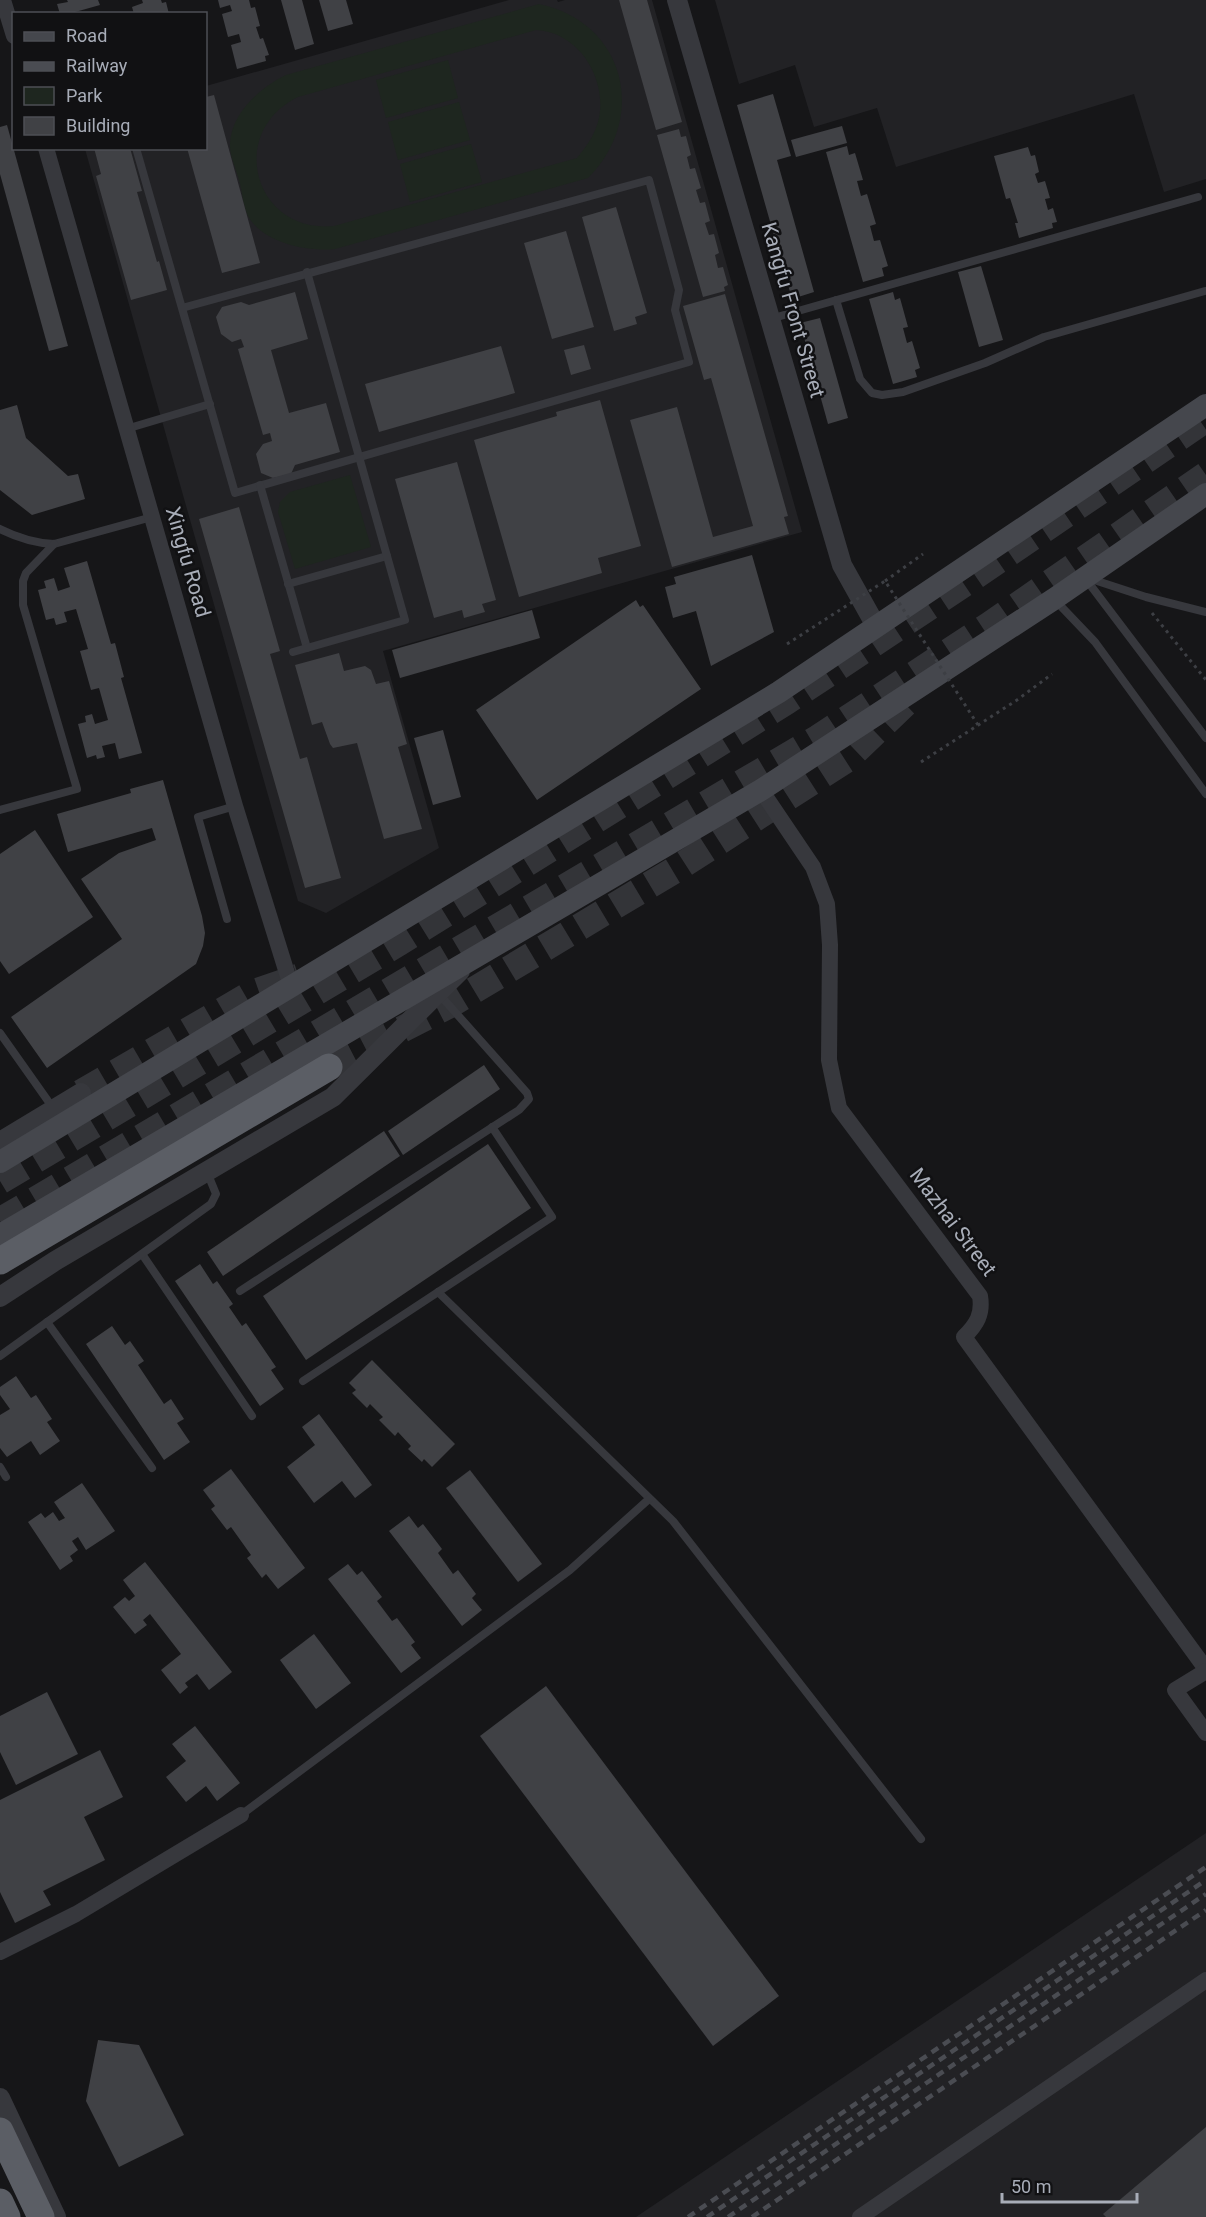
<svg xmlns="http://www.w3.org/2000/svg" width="1206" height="2217" font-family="Roboto,sans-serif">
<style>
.built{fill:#222225}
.green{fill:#1e261f;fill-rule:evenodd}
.building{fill:#404145}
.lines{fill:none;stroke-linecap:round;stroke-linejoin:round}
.trunk-tunnel{stroke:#333438;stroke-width:27;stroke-dasharray:27 14;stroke-linecap:butt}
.path{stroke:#3d3f44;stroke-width:3;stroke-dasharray:3 4.5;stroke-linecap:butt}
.service{stroke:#37383d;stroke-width:8}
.minor{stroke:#37383d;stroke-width:16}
.tertiary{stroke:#37383d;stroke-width:20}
.secondary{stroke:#45474d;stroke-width:22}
.trunk{stroke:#5b5e65;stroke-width:27}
.rail{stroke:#4a4c52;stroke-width:4.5;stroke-dasharray:8 6;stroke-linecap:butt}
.path-bridge{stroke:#3d3f44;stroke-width:3;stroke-dasharray:3 4.5;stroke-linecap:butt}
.labels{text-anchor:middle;stroke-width:5;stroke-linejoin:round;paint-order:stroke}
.street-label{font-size:21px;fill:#a8adb8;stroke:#111113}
</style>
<rect width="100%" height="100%" fill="#161618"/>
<g class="built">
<path d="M509 0H557L558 2 565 0H652L802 532 383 651 439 848 326 913 298 901 85 149 206 148V86Z"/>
<path d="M715 0H1206V179L1164 192 1134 94 896 167 877 108 814 127 795 65 739 84Z"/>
<path d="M1206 1833V2217H636Z"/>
</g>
<g class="green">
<path d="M539 4C625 22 649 117 588 178L335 249C307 252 263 243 248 216 243 206 242 190 239 180 236 169 229 154 230 144 231 113 261 87 286 75ZM536 30C580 32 609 81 598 122 594 136 586 147 577 158L334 226C254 234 226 132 298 97Z"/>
<path d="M448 60 458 98 386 118 376 80Z"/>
<path d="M459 102 470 140 398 160 388 122Z"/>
<path d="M471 144 482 182 410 202 400 164Z"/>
<path d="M350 475 371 547 295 569 278 512 280 502 290 492Z"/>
</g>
<g class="building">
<path d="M67 0H98L100 5 68 14H60L57 4 68 2Z"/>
<path d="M142 0H161L162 3 166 2 169 14H134L132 7 143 3Z"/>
<path d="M218 0H249L251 8 255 7 260 26 256 27 260 39 263 38 269 55 265 56 266 61 237 69 231 45 241 42 239 34 228 37 222 14 232 11 230 5 220 8Z"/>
<path d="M281 0H302L314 44 295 50Z"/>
<path d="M319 0H346L353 24 328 31Z"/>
<path d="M619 0H647L682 122 656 130Z"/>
<path d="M773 94 791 156 777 160 814 292 792 299 737 105Z"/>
<path d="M214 95 260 263 222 273 187 148H206V97Z"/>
<path d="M7 125 68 346 49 351 0 174V127Z"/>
<path d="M842 126 847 143 796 157 791 140Z"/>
<path d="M679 129 681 137 686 136 691 155 687 157 690 169 695 168 701 188 696 190 700 203 705 202 710 221 705 223 709 235 714 234 719 253 715 255 718 268 723 267 728 285 724 287 725 291 703 297 657 135Z"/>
<path d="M847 146 849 155 855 153 863 180 857 181 861 196 867 194 876 224 870 226 874 241 880 240 888 266 882 268 884 276 863 282 826 152Z"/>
<path d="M1028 147 1031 156 1035 155 1039 172 1035 174 1038 183 1045 181 1050 198 1045 199 1048 210 1053 208 1057 222 1052 223 1053 228 1019 238 1015 223H1018L1010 198 1006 199 994 156Z"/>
<path d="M94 148H130L142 191 137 192 157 262 159 261 167 290 131 300 96 176 101 174Z"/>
<path d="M616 207 647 313 635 317 637 324 614 331 582 217Z"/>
<path d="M566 231 594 327 552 339 524 243Z"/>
<path d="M981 266 1003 340 979 347 958 272Z"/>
<path d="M295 292 308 339 271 350 289 413 326 403 340 452 295 465 291 474 273 478 261 473 256 454 263 444 272 441 270 433 263 435 238 349 244 347 241 339 232 342 221 334 216 317 222 307 241 302 249 305Z"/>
<path d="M893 292 895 300 900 298 908 327 903 328 907 343 912 341 920 368 915 370 917 377 893 384 869 299Z"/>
<path d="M725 294 788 516 784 517 789 534 672 567 630 420 677 407 713 537 753 526 711 378 704 380 683 306Z"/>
<path d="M820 318 848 418 828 424 800 323Z"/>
<path d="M584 345 591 369 571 375 564 350Z"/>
<path d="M501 346 515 393 379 432 365 384Z"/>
<path d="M600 400 641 546 598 558 602 573 519 597 474 440 557 416 556 412Z"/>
<path d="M17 405 26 438 68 476 78 474 85 499 32 515 0 490V410Z"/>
<path d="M457 462 496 600 482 604 485 612 464 618 462 610 434 618 395 479Z"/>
<path d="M239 507 280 651 270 654 300 759 307 757 341 878 305 888 199 519Z"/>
<path d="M752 555 774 632 711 666 696 611 673 618 665 587 676 584 674 577Z"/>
<path d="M87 561 111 644 115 643 124 677 121 678 142 753 119 759 115 743 102 746 105 757 97 759 96 755 87 758 78 724 86 722 85 716 92 714 95 724 108 720 99 688 91 690 80 651 88 649 76 609 64 612 67 622 56 625 54 618 46 620 38 590 46 588 44 581 54 578 58 591 70 587 64 568Z"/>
<path d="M636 600 640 607 643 605 701 689 537 800 476 710Z"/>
<path d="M532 610 540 638 400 678 392 650Z"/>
<path d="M339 653 344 671 365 666 371 670 376 684 389 681 407 744 398 747 422 829 384 839 357 743 333 748 330 744 322 722 312 725 295 665Z"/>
<path d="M443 730 461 797 433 805 414 738Z"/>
<path d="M163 780 202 916 205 933 203 946 196 964 47 1068 11 1017 122 939 81 879 119 853 156 840 152 828 68 852 57 814 131 793 130 789Z"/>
<path d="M35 830 93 917 9 974 0 961V854Z"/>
<path d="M484 1065 500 1089 403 1155 388 1131Z"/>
<path d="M384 1131 400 1156 223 1276 207 1252Z"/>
<path d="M488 1144 531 1208 306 1360 263 1296Z"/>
<path d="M200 1264 213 1284 217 1281 233 1304 229 1307 242 1326 246 1323 276 1367 271 1370 284 1389 260 1406 175 1281Z"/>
<path d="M112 1326 125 1345 130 1341 144 1361 138 1365 164 1404 171 1399 184 1419 177 1423 190 1442 164 1460 86 1344Z"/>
<path d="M372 1360 455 1444 432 1467 424 1459 422 1462 408 1449 411 1446 398 1432 395 1436 379 1420 383 1417 370 1404 367 1408 352 1393 356 1390 349 1383Z"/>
<path d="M16 1376 31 1398 36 1395 52 1419 47 1422 60 1441 40 1455 31 1441 7 1457 0 1448V1415L10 1409 0 1395V1387Z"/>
<path d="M319 1414 372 1485 355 1498 342 1481 314 1503 287 1467 315 1445 302 1427Z"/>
<path d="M231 1469 305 1568 278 1589 266 1574 262 1578 247 1558 251 1555 231 1527 227 1530 211 1509 215 1506 203 1490Z"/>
<path d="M470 1470 542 1564 518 1582 446 1488Z"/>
<path d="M82 1483 115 1531 86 1550 78 1537 72 1541 78 1550 70 1556 73 1561 60 1570 28 1522 41 1513 45 1518 53 1512 59 1521 65 1518 54 1502Z"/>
<path d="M409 1516 418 1528 423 1524 442 1549 438 1553 453 1574 458 1570 476 1594 472 1598 482 1610 462 1626 389 1531Z"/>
<path d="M145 1562 232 1672 209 1690 197 1674 185 1683 188 1687 180 1694 161 1670 181 1654 150 1614 143 1620 147 1625 135 1634 113 1607 125 1597 129 1601 135 1596 123 1580Z"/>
<path d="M348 1564 357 1575 362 1571 382 1597 377 1601 392 1621 397 1618 415 1642 411 1645 421 1658 401 1673 328 1579Z"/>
<path d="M314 1634 351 1683 316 1709 280 1660Z"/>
<path d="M546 1686 779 1996 713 2046 480 1736Z"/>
<path d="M47 1692 78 1754 16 1785 0 1752V1716Z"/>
<path d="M195 1726 240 1783 217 1801 206 1786 186 1802 166 1777 186 1761 172 1744Z"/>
<path d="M100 1750 123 1797 84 1817 105 1860 43 1891 51 1905 15 1923 0 1892V1800Z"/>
<path d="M98 2040 139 2045 184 2135 119 2167 86 2101Z"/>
<path d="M1206 2127V2217H1106L1103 2214Z"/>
</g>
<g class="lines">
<g class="trunk-tunnel">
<path d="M329 1067 451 1004 673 871 847 759 913 696"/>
<path d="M81 1093 253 993 299 977"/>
<path d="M0 1181 400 942 787 701 959 587 1206 419"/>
<path d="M0 1221 818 738 988 626 1206 475"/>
</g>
<g class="path">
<path d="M885 581 923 554"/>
<path d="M1152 613 1206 680"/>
<path d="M921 762 1017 700 1052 674"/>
</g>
<g class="service">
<path d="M136 148 235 493 689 362 675 310 679 290 649 180 182 308"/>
<path d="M836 300 860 379 872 393 882 395 903 392 985 363 1044 337 1205 291"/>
<path d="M770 319 1198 197"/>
<path d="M126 429 210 404"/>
<path d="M260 485 307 648"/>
<path d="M0 529C18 538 34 543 54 544L152 517"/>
<path d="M1085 578 1206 738"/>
<path d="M1088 578 1146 597 1206 612"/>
<path d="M288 584 387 556"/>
<path d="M1054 599 1095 642 1206 794"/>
<path d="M293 652 405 620 307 272"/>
<path d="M0 810 77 789 23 605V581L26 573 54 544"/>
<path d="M227 919 198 817 235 806"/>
<path d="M0 1033 53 1108"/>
<path d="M142 1254 252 1416"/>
<path d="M240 1291 519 1110 529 1099 527 1093 439 994"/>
<path d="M438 1292 673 1521 921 1839"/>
<path d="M47 1322 152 1468"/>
<path d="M0 1356 211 1204 216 1194 207 1172"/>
<path d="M303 1381 552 1217 492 1127"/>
<path d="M0 1467 6 1477"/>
<path d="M241 1815 570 1570 649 1499"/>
</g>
<g class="minor">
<path d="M3 0 14 36"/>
<path d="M46 148 235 806 291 986"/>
<path d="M761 790 813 867 827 904 830 945 829 1060 839 1108 980 1296C983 1314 977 1324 964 1337L1206 1669"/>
<path d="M1206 1671 1175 1690 1206 1733"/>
<path d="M0 1952 76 1914 241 1815"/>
<path d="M860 2217 1206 1980"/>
</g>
<g class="tertiary">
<path d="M677 0 842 565 876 626"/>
<path d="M0 1142 81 1093"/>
<path d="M0 1297 55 1261 333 1097 460 971"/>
<path d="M0 2098 56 2217"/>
</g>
<g class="secondary">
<path d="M0 1162 779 692 1206 405"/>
<path d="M0 1235 761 790 1054 599 1206 494"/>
</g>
<g class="trunk">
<path d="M0 1261 329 1067"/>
<path d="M0 2131 41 2217"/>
<path d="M0 2202 7 2217"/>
</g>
<g class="rail">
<path d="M688 2217 1206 1867"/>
<path d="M707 2217 1206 1880"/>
<path d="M728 2217 1206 1894"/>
<path d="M752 2217 1206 1910"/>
</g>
<path class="path-bridge" d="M787 644 885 581 978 725"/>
</g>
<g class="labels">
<g class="street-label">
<text transform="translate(793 310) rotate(74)" y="7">Kangfu Front Street</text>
<text transform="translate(188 562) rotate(74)" y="7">Xingfu Road</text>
<text transform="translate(953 1222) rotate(53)" y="7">Mazhai Street</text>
</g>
</g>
<rect x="12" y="12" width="195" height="138" fill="#111113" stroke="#4d4f55" stroke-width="1.5"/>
<rect x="24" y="32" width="30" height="9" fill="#45474d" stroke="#4d4f55" stroke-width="1.5"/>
<text x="66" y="42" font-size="18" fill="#a8adb8">Road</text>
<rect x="24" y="62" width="30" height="9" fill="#4a4c52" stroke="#4d4f55" stroke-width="1.5"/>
<text x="66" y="72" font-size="18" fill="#a8adb8">Railway</text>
<rect x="24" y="87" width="30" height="18" fill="#1e261f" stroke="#4d4f55" stroke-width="1.5"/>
<text x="66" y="102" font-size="18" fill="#a8adb8">Park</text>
<rect x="24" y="117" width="30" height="18" fill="#404145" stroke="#4d4f55" stroke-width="1.5"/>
<text x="66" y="132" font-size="18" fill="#a8adb8">Building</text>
<path d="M1002 2193v9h135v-9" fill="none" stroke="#a8adb8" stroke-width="3"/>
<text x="1011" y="2193" font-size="18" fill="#a8adb8" stroke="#111113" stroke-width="4.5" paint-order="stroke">50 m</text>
</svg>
